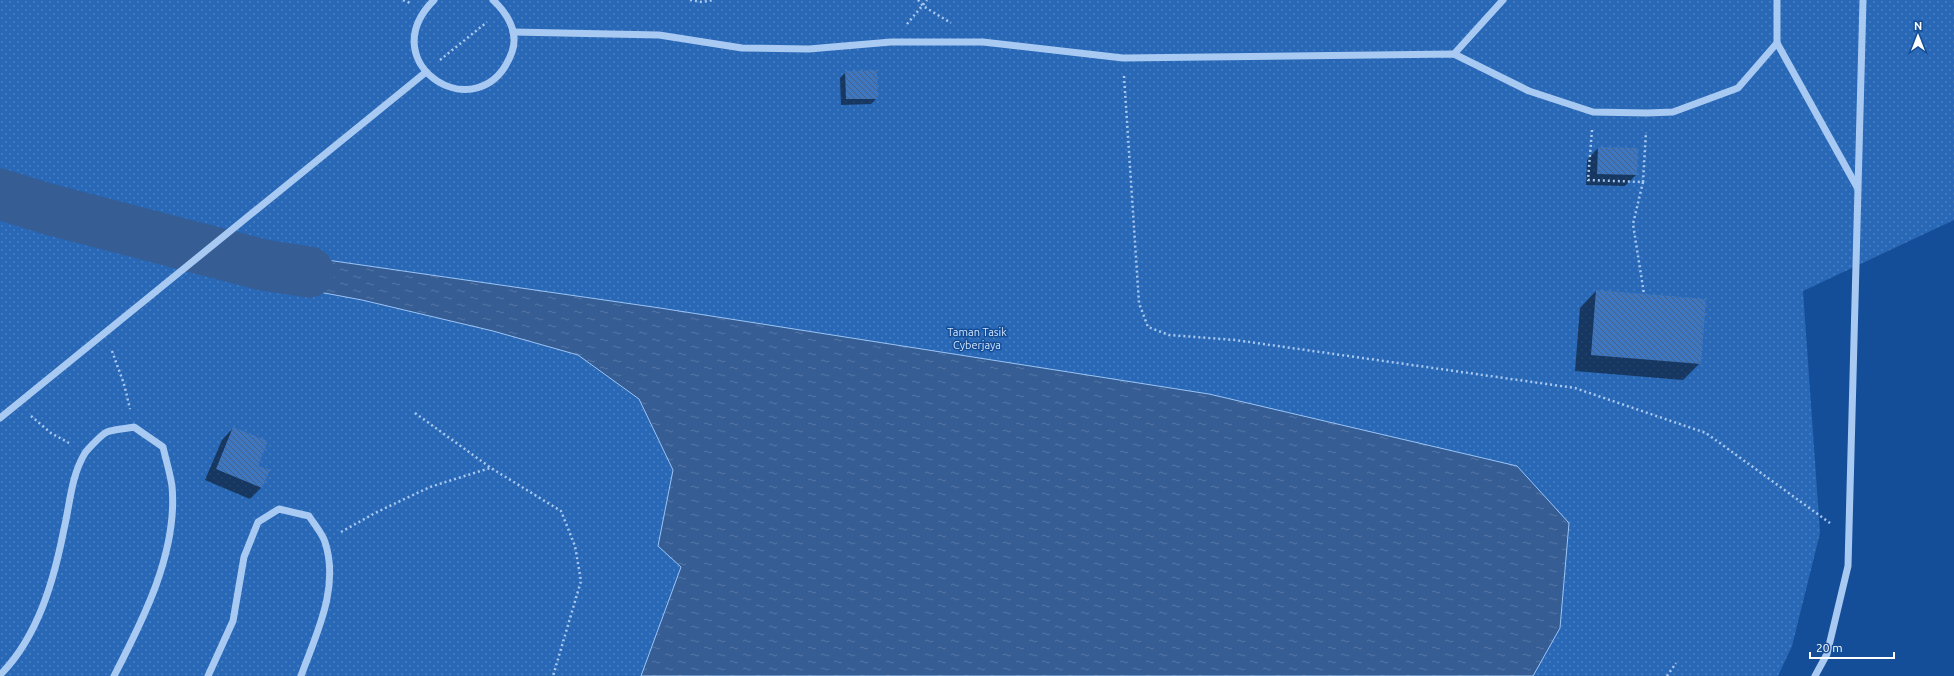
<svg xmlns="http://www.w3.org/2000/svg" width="1954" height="676" font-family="Ubuntu,sans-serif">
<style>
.park{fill:url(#park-dots)}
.water{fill:url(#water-ripples);stroke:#9bc4f5}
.shadow{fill:#0007}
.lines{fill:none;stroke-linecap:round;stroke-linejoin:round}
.river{stroke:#365e95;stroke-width:51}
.building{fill:url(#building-back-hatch)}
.path{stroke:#a8c9f2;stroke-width:2.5;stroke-dasharray:2 3;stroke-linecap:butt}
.minor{stroke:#a8c9f2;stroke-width:7}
.labels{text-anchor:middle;stroke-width:3;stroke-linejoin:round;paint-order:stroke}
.park-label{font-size:11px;fill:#d0e4fc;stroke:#154e98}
</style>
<defs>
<pattern id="park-dots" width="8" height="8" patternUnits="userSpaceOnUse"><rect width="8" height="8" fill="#2968b6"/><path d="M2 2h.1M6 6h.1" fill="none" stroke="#497fc1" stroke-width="1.8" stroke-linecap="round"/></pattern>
<pattern id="water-ripples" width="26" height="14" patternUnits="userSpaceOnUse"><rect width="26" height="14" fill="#365e95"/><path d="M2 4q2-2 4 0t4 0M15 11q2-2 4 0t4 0" fill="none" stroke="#5476a5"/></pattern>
<pattern id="building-back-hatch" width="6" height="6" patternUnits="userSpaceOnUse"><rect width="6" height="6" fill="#3e77c0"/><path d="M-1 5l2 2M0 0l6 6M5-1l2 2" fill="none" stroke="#456286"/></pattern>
</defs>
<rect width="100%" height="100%" fill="#154e98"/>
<path class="park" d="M0 0H1954V220L1803 291 1820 533 1792 646 1778 676H0Z"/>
<path class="water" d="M313 258 660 308 1209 394 1517 466 1569 523 1560 628 1533 676H641L681 567 658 546 673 470 639 399 578 355 493 331 362 300 303 289Z"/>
<g class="shadow">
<path d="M846 72 877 98 871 104 841 105 840 78Z"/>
<path d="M1598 148 1636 175 1625 186 1586 185 1587 160Z"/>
<path d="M1596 291 1700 363 1683 380 1575 371 1580 308Z"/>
<path d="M233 428 257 466 261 488 250 499 205 480 222 440Z"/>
</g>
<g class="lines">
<path class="river" d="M0 194 48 209 263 265 309 272"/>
</g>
<g class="building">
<path d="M877 70 878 99H846L845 71Z"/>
<path d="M1598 147 1638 148 1637 175 1597 174Z"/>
<path d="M1596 290 1706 299 1701 364 1591 355Z"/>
<path d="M233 427 268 441 258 466 270 470 262 488 216 469Z"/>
</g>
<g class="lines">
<g class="path">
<path d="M403 0 410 3"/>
<path d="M690 0 702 2 714 0"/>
<path d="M918 0 923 6 951 23"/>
<path d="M907 24 927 0"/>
<path d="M440 60 487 22"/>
<path d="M1124 76 1139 303 1148 327 1169 335 1235 340 1575 388 1706 433 1830 523"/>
<path d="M1592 130 1588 180 1643 182 1646 132"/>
<path d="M1643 182 1633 224 1644 294"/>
<path d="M112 351 124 384 130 409"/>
<path d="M415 413 491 468 561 511 575 546 581 581 553 676"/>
<path d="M31 416 51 433 69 443"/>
<path d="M341 532 377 512 430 487 490 468"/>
<path d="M1667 676 1676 663"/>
</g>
<g class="minor">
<path d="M434 0C369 65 482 134 512 52 519 32 507 13 493 0"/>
<path d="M1777 0V43L1857 187"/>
<path d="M513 32 659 35 742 48 809 49 891 42H983L1123 58 1454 54 1529 91 1593 112 1647 113 1673 112 1738 88 1777 43"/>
<path d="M1454 54 1503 0"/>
<path d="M0 418 426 72"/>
<path d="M0 675C38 637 54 580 64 529 70 504 71 476 85 453 88 449 102 434 107 432 114 429 125 429 134 427L163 447C166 460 170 473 172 486 178 552 143 620 114 676"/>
<path d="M208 676 233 621 244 557 258 522 279 509 309 516C314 524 322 533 325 542 340 588 316 634 301 676"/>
<path d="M1815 676 1827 654 1848 566 1863 0"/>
</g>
</g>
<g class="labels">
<g class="park-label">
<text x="977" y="336">Taman Tasik<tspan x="977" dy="13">Cyberjaya</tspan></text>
</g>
</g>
<g transform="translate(1918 36)" stroke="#154e98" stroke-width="3" paint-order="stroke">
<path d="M0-3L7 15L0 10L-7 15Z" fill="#ffffff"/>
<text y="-6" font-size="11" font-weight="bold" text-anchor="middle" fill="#ffffff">N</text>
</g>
<path d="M1810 652v6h84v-6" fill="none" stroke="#ffffff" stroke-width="2"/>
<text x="1816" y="652" font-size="12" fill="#ffffff" stroke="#154e98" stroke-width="3" paint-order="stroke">20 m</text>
</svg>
